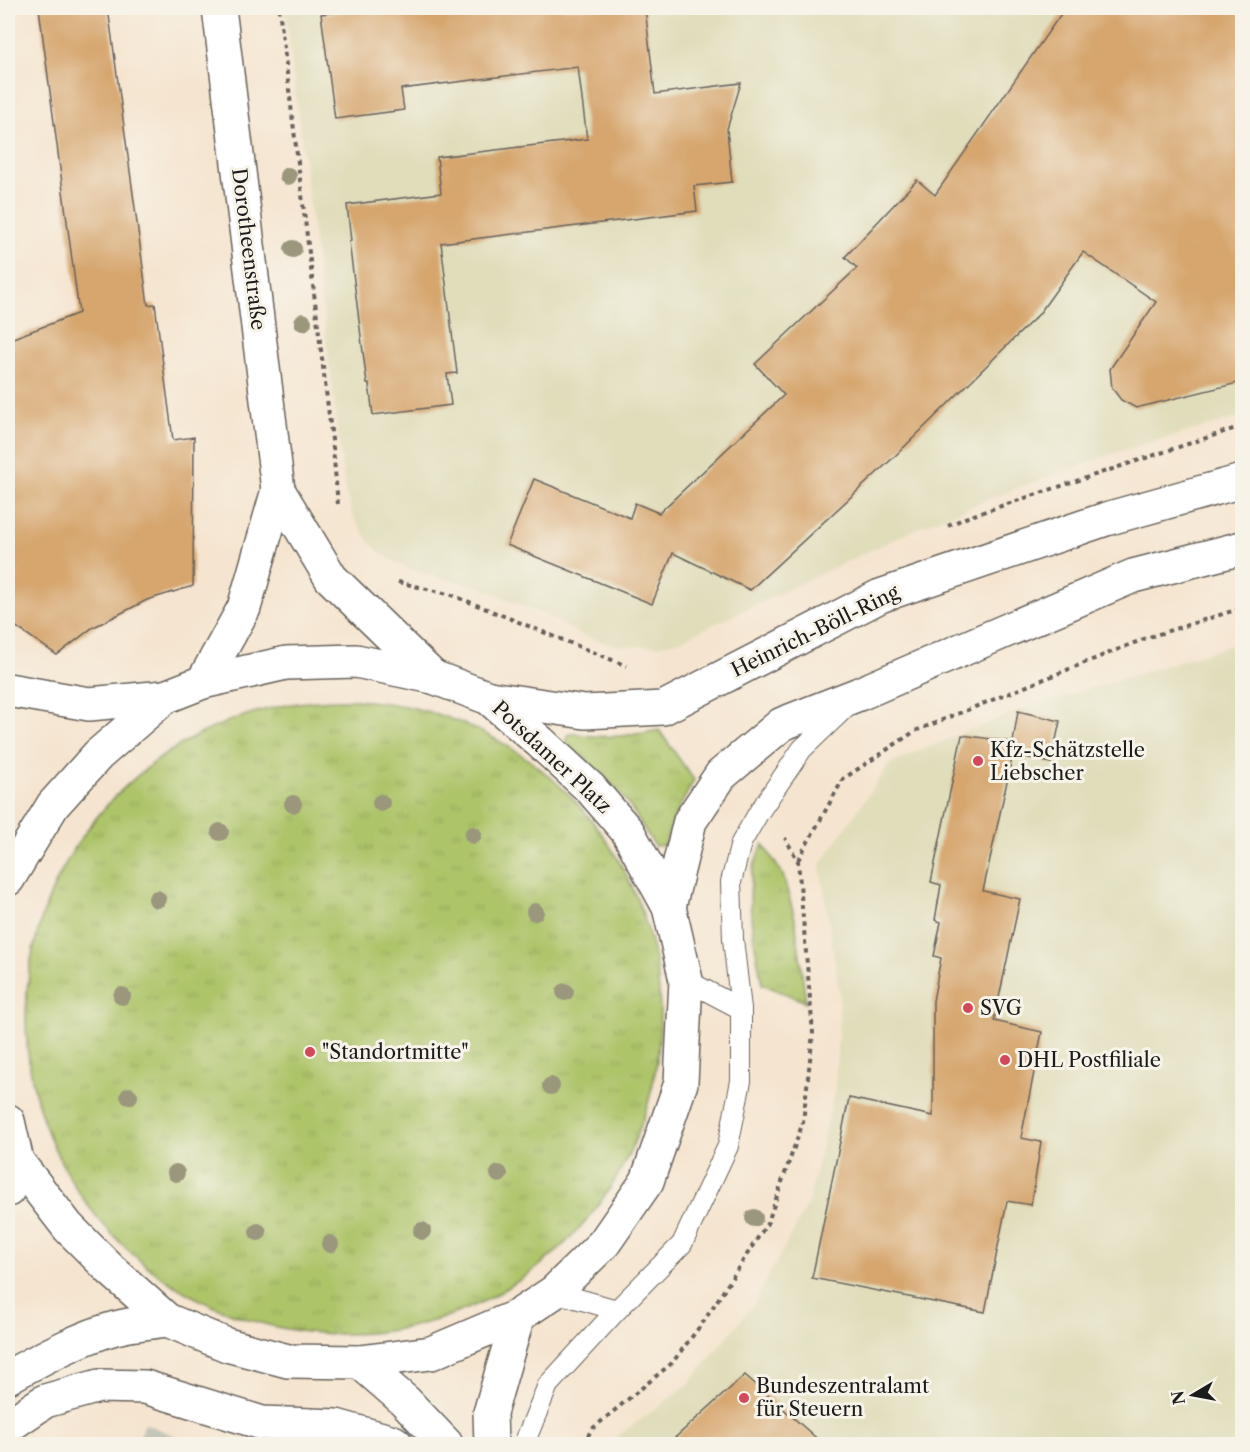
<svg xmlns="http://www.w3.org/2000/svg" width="1250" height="1452" font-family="'Libre Caslon Text',serif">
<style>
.built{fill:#e0ddbb}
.industrial{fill:#c4c6b9}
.grass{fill:url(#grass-tufts);stroke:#647042;stroke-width:1.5}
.building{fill:#d6a66e}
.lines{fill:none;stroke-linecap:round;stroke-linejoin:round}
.lane-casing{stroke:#68625b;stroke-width:22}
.street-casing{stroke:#68625b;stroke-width:36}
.secondary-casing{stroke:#68625b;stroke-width:36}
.highway-casing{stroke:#68625b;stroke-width:36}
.path{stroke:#68625b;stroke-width:4;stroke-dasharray:4.5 4.5;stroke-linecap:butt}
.lane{stroke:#fff;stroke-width:20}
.street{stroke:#fff;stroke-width:33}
.secondary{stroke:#fff;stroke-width:33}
.highway{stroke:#fff;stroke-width:33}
.tree{fill:#9a977c}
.poi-dot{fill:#d1495b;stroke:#f7f3e8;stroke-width:2}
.labels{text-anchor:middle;stroke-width:6;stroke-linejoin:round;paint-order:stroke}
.street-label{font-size:20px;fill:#1c1c1c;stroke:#f7f3e8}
.poi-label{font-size:20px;fill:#1c1c1c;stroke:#f7f3e8;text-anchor:start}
</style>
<defs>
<pattern id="grass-tufts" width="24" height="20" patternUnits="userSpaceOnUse" patternTransform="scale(1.5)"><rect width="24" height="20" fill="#adc469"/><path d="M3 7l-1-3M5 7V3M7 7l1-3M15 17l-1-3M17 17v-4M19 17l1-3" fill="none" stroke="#94a85a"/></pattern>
</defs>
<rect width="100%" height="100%" fill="#f7f3e8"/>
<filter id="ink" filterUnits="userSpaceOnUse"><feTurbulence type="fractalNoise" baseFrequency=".0167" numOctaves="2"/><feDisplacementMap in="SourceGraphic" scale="12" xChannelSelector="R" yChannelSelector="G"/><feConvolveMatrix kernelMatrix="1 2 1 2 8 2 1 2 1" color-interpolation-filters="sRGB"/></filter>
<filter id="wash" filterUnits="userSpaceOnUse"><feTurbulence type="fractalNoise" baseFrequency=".008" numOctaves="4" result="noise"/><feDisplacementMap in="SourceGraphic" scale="24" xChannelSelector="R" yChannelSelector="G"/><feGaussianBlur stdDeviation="1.35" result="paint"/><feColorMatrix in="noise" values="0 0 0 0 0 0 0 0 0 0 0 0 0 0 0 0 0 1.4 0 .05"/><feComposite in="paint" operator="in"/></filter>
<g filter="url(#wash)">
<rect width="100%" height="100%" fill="#f5e5d0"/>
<g class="built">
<path d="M285 8H1242V417L1126 449 1020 487 924 525 681 640 657 646H619L602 642 578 633 549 617 481 588 410 570 383 555 371 544 353 517 345 490Z"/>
<path d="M1242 642V1444H609L611 1441 689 1384 753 1305 808 1204 835 1088 840 996 820 865 890 763 1020 710Z"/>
</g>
<path class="industrial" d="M144 1423 194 1444H138Z"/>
<g class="grass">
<circle cx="343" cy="1017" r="317"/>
<path d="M659 730 694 780 671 824 665 845 655 846C645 832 637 816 627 802 609 779 589 760 565 743L569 734C577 733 584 736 592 736 615 738 637 735 659 730Z"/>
<path d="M763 844 783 875 795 919 806 1002 762 984C756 947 745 908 753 870 755 861 760 852 763 844Z"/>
</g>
<g id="blocks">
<g class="building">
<path d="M39 8H108L148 305 155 304 173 440 194 437 193 586 147 600 92 628 57 655 8 621V340L79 313Z"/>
<path d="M370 8H645L655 94 741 83 727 129 732 182 694 186 697 211 441 243 457 373 447 374 451 405 373 415 369 384H367L349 241H351L347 205 441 193 437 157 587 139 578 67 401 89 404 110 335 119 321 14Z"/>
<path d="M1065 8H1242V382L1136 408 1121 400 1112 388 1110 369 1156 302 1083 252 1039 314 892 459 750 590 673 553 652 604 507 545 534 479 630 518 635 503 659 513 784 395 755 364 857 268 845 257 917 180 935 195Z"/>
<path d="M1018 711 1060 721 1051 763 1013 754 983 891 1020 899 994 1021 1042 1032 1021 1138 1041 1142 1031 1205 1007 1201 985 1312 812 1278 849 1098 933 1116V1001L941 958 934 956 941 922 935 920 941 885 931 882 962 735 1013 742Z"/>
<path d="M745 1375 823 1444H668Z"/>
</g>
</g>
</g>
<g filter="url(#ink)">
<use href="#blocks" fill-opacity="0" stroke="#68625b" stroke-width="1.5"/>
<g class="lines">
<g class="lane-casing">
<g id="lane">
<path d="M686 980 741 1009"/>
<path d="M554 1292 617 1310"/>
<path d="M524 1444 548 1385 617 1310 682 1244 728 1146 741 1081V1009L733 939 731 882 741 843 759 812 802 749 848 705"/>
</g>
</g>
<g class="street-casing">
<g id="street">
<path d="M278 490 331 578 433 677"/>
<path d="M203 682 244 608 278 490 219 8"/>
</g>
</g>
<g class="secondary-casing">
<g id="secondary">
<path d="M8 690 89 704 165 697"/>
<path d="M489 698 585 712 663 708 880 596 1106 519 1242 481"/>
<path d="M8 879 53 805 98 755 165 697 203 682 286 663 356 661 433 677 489 698 540 742 591 789 628 832 669 907 686 980 681 1083 647 1181 604 1243 554 1292 518 1316 431 1353 360 1362 288 1361 227 1345 167 1320 110 1269 68 1227 17 1161 8 1121"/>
<path d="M669 907 690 821 721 775 782 724 859 694 1133 576 1242 548"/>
<path d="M360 1362 405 1401 446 1444"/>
<path d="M8 1426 45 1401 99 1386 145 1387 262 1423 336 1426 393 1442 396 1444"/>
<path d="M491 1444 490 1413 518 1316"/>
</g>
</g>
<g class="highway-casing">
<g id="highway">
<path d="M8 1190 17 1161"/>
<path d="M8 1377C42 1358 90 1332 129 1325 141 1323 154 1322 167 1320"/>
</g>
</g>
<g class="path">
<path d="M279 8 333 448 338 505"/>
<path d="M948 526 965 518 1242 426"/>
<path d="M398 582 452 595 627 666"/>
<path d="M798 860 843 779 915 731 1149 637 1242 608"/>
<path d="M583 1444 592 1429 672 1363 704 1321 768 1222 803 1122 813 1033 798 861 785 838"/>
</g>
<use href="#lane" class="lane"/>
<use href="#street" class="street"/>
<use href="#secondary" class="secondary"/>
<use href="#highway" class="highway"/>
</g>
<g class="tree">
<circle cx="288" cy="176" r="9"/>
<circle cx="293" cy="249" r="9"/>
<circle cx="303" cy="322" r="9"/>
<circle cx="381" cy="803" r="9"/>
<circle cx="293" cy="804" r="9"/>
<circle cx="220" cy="832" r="9"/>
<circle cx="473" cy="835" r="9"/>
<circle cx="157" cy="899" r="9"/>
<circle cx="535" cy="912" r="9"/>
<circle cx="565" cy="992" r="9"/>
<circle cx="122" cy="996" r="9"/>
<circle cx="551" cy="1086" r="9"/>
<circle cx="129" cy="1096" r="9"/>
<circle cx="176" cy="1173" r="9"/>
<circle cx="499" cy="1174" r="9"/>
<circle cx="754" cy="1218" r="9"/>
<circle cx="422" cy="1231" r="9"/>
<circle cx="258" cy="1232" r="9"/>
<circle cx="330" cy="1244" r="9"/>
</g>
</g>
<g class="poi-dot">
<circle cx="978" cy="761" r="6"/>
<circle cx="968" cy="1008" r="6"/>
<circle cx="310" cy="1052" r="6"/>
<circle cx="1005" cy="1060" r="6"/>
<circle cx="744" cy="1398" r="6"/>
</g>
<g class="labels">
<g class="street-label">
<text transform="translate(249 249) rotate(83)" y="7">Dorotheenstraße</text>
<text transform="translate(815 631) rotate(-26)" y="7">Heinrich-Böll-Ring</text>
<text transform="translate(552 757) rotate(43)" y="7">Potsdamer Platz</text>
</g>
<g class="poi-label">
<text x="990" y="757">Kfz-Schätzstelle<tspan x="990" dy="23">Liebscher</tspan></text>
<text x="980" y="1015">SVG</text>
<text x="322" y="1059">"Standortmitte"</text>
<text x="1017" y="1067">DHL Postfiliale</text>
<text x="756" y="1393">Bundeszentralamt<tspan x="756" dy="23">für Steuern</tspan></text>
</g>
</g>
<rect width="1250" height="1452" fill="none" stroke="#f7f3e8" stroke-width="30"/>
<g transform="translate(1193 1395) rotate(260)" stroke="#f7f3e8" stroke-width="4.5" paint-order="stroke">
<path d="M0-4.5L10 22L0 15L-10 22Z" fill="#1c1c1c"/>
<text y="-9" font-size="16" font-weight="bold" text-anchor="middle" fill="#1c1c1c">N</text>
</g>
</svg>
